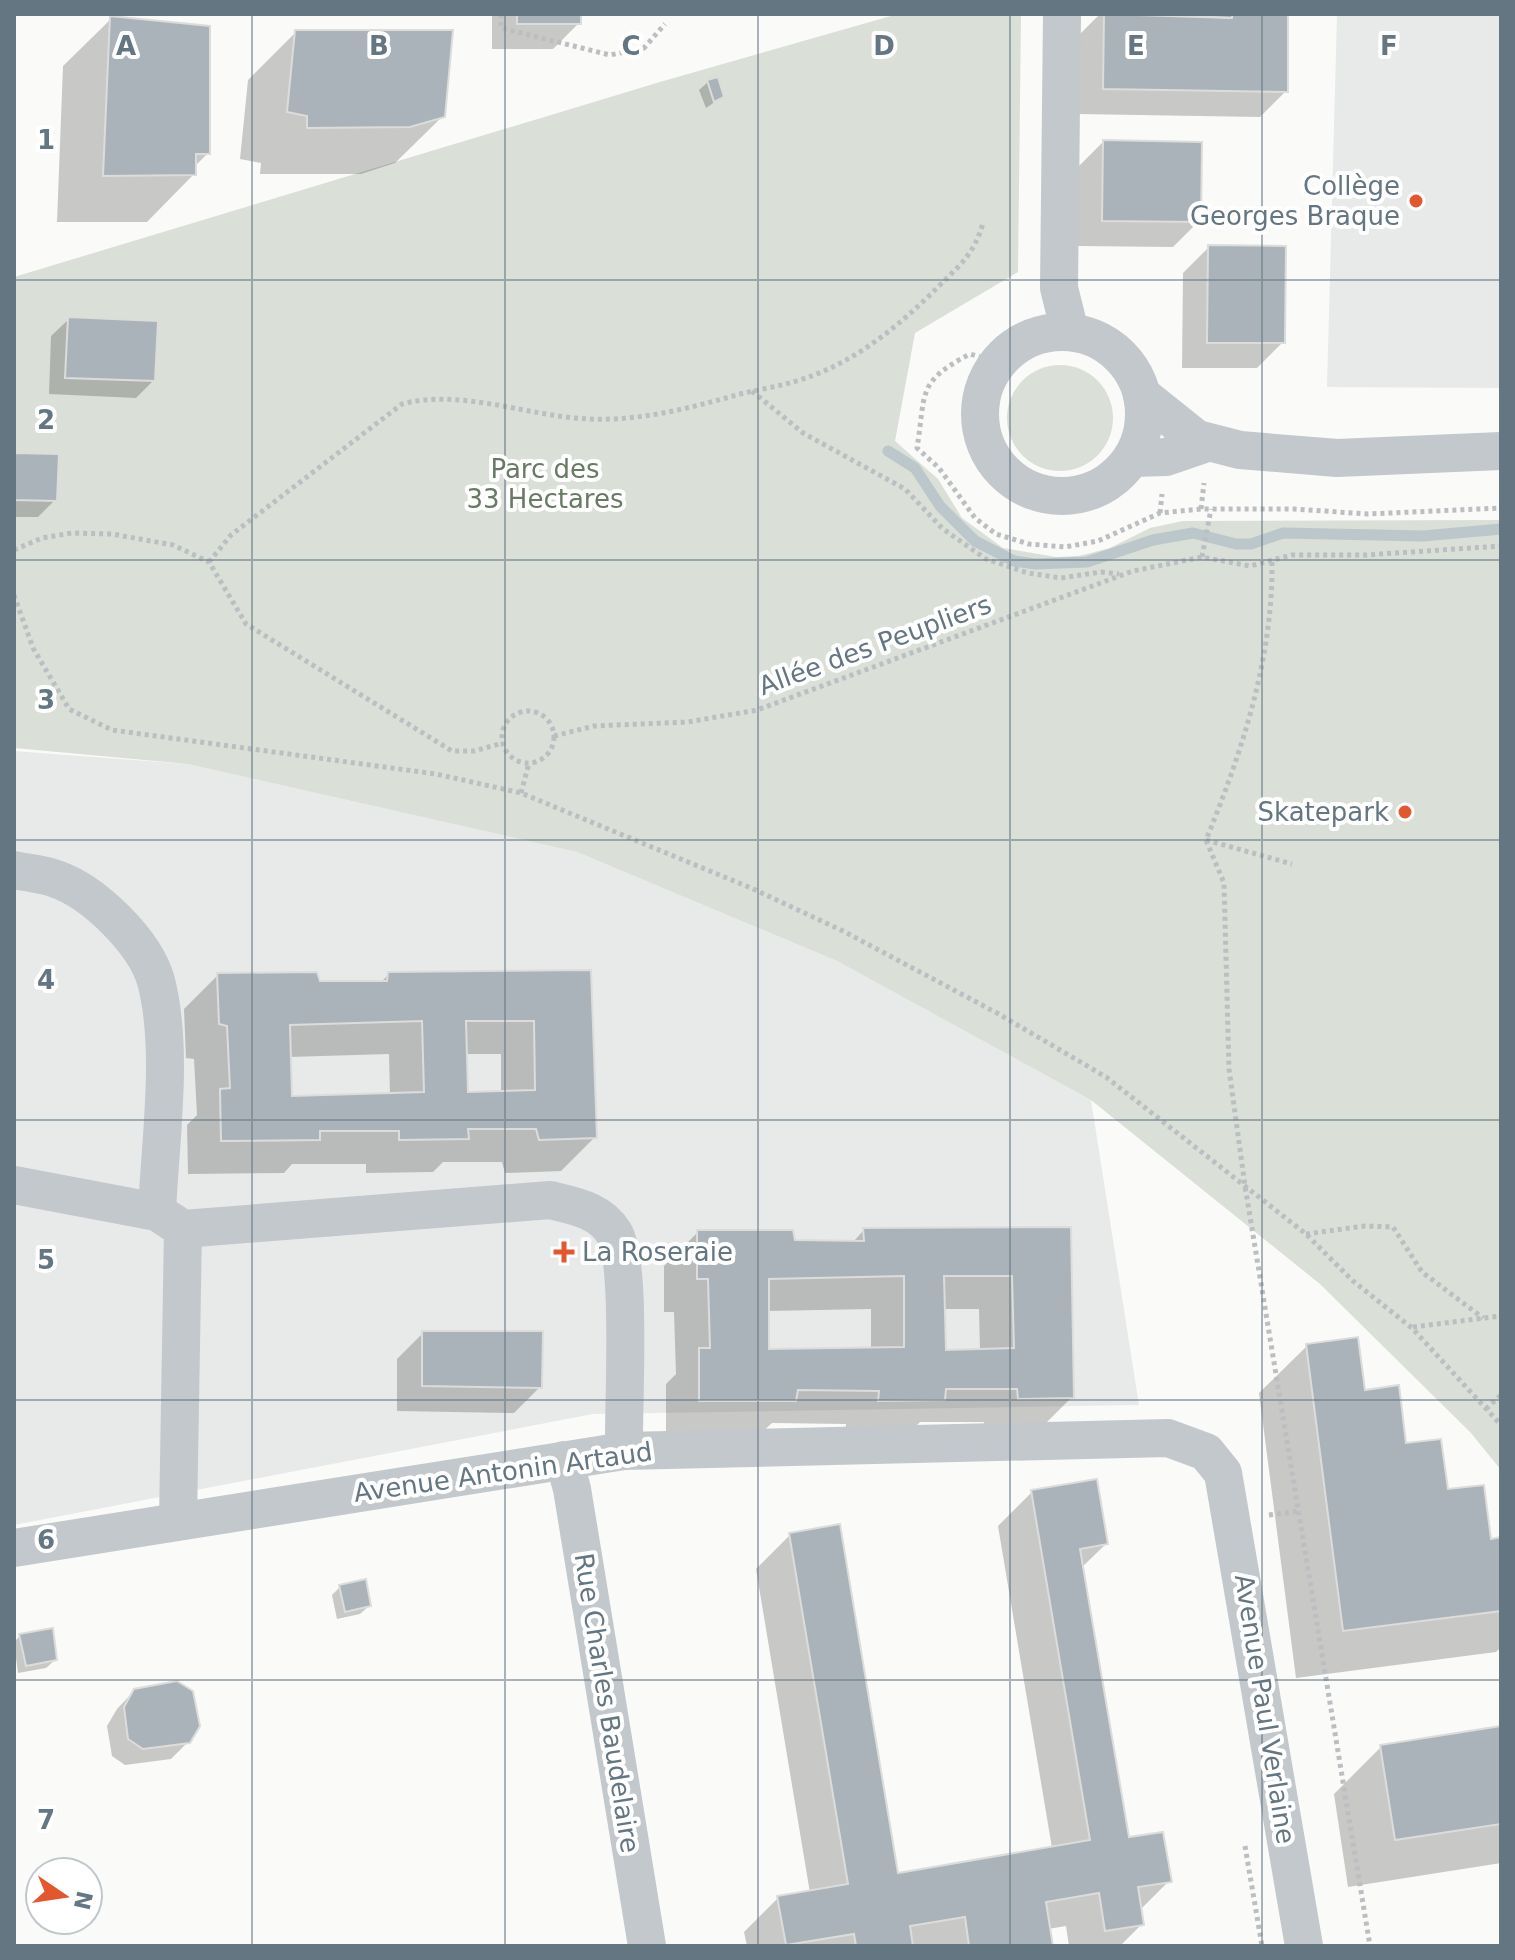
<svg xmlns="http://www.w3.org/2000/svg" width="1515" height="1960" font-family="'DejaVu Sans',sans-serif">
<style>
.built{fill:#e8e9e9}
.green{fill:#dadfd7}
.shadow{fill:#0003;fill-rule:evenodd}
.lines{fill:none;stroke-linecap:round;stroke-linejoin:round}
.stream{stroke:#bbc7cb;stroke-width:11}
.building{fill:#aab3b9;stroke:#dcdcda;stroke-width:2;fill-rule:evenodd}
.path{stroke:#bbbfc2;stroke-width:5;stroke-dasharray:4 4;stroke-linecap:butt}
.minor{stroke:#c3c8cc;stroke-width:38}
.grid{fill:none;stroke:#657683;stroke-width:2;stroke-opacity:0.55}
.poi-dot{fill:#e4572e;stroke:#fff;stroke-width:3}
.labels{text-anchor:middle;stroke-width:8;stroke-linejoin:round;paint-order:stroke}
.poi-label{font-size:26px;fill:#657683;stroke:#fff;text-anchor:end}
.park-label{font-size:26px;fill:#687a64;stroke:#fff}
.street-label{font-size:26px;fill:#657683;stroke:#fff}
.grid-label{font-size:26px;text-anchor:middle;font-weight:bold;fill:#657683;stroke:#fff;stroke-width:8;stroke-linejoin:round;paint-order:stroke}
</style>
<rect width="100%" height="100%" fill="#fafaf8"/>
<g class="built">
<path d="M1337 14H1501V388L1327 387Z"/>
<path d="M14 751 188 764 577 852 837 961 1091 1100 1139 1405 593 1414 14 1525Z"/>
</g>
<g class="green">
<path d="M898 14H1021L1018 272 915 333 895 441 938 479 962 518 1003 548 1056 557 1079 556 1110 548 1150 528 1183 521 1501 520V1470L1471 1433 1320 1284 1091 1100 837 961 577 852 188 764 14 748V277L660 82Z"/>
<circle cx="1060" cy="418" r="53"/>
</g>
<g class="shadow">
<path d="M492 14H579V23L553 49H492Z"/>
<path d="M1100 14H1286V91L1260 117 1078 114 1079 35Z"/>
<path d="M111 19 208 153 194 167V174L147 222H57L63 66Z"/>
<path d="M296 32 443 116 395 163 361 174H260L261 163 240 159 248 80Z"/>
<path d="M708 82 722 97 706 108 699 90Z"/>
<path d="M1103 142 1199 221 1173 247 1077 246V168Z"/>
<path d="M1209 247 1283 342 1257 368H1182L1183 273Z"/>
<path d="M69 319 153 381 136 398 49 394 51 336Z"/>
<path d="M14 455 55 500 38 517H14Z"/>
<path d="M589 972 595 1137 561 1171 505 1173 502 1162H443L433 1172 366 1173V1164H292L284 1173 188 1174 187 1125 197 1115 194 1059 186 1058 184 1009 218 975 318 983H380L389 974ZM389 1054 390 1095 290 1098 289 1057ZM465 1054H501V1093L466 1094Z"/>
<path d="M1069 1229 1072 1397 1038 1431 985 1432 984 1422H920L909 1433 845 1434 846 1424 772 1423 760 1434H666V1384L676 1374 674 1312H664V1266L698 1232 793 1242 852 1243 864 1230ZM871 1309V1349L767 1351V1311ZM943 1309H979L980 1351 944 1352Z"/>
<path d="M423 1333 540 1387 514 1413 397 1411V1359Z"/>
<path d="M1307 1346 1363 1392 1404 1445 1489 1541 1501 1539V1647L1496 1652 1296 1678 1259 1393Z"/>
<path d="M1032 1492 1106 1544 1081 1568 1127 1840 1169 1881 1140 1910 1142 1924 1120 1946H1069L1066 1926 1048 1929 1051 1946H747L744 1932 778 1898 810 1893 756 1569 790 1535 897 1875 1052 1848 998 1526Z"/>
<path d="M340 1587 369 1606 360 1614 337 1619 332 1595Z"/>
<path d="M20 1636 55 1660 46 1668 18 1673 14 1642Z"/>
<path d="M134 1691 188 1742 171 1759 125 1765 112 1756 107 1726 117 1709Z"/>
<path d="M1501 1728V1863L1348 1887 1334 1794 1381 1747Z"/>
</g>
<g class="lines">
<path class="stream" d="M888 451 915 468 940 506 975 541 1014 561 1035 564 1087 562 1153 540 1193 533 1236 544H1251L1283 533 1423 536 1501 529"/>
</g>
<g class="building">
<rect x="517" y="14" width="64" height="10"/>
<path d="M1104 14 1232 18V14H1288V92L1103 89Z"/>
<path d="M1160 14H1232V18Z"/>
<path d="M110 16 210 26V154H196V175L103 176Z"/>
<path d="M295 30H453L445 117 410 127 307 128V116L287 112Z"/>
<path d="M718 77 724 97 714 102 707 80Z"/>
<path d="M1103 140 1202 142 1201 222 1102 221Z"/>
<path d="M1208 245 1286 246 1285 343H1207Z"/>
<path d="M68 317 158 321 155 381 65 378Z"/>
<path d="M14 453 59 454 57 501 14 500Z"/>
<path d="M591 970 597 1138 539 1140 536 1129H468L469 1139 399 1140V1131H320V1140L221 1141 220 1089 230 1088 227 1026 219 1024 217 973 317 972 320 981H387L388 972ZM422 1021 424 1092 292 1096 290 1025ZM466 1021H534L535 1090 468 1092Z"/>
<path d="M1071 1227 1074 1398 1018 1399 1017 1389H946L945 1400 878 1401 879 1391 798 1390 796 1401H699V1348H710L708 1279H697V1230H793L795 1240 864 1241 863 1228ZM904 1276V1347L769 1349V1279ZM944 1276H1012L1014 1348 946 1350Z"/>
<path d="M422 1331H543L542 1388 422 1386Z"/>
<path d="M1358 1337 1365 1390 1399 1385 1406 1443 1441 1439 1448 1489 1484 1485 1491 1539 1501 1537V1611L1343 1631 1306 1344Z"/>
<path d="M1097 1479 1108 1544 1080 1549 1129 1837 1163 1832 1172 1882 1138 1887 1144 1925 1105 1931 1099 1893 1046 1902 1053 1946H969L965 1917 910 1926 913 1946H856L854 1934 786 1945 777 1896 848 1884 789 1533 840 1524 898 1873 1090 1840 1031 1490Z"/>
<path d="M366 1579 371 1606 345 1612 339 1585Z"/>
<path d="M53 1628 57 1660 26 1666 19 1634Z"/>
<path d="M177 1681 193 1691 200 1726 190 1743 143 1749 128 1739 124 1707 134 1689Z"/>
<path d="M1501 1726V1824L1395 1840 1380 1745Z"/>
</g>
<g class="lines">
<g class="path">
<path d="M501 14V28L610 55 644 48 665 24"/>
<path d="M998 362 970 354C916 382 926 393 917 448L939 468 975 518 996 534 1029 544 1065 547 1098 541 1160 513 1201 509H1294L1368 514 1501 508"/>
<path d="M752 391 803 433 905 489 943 529 986 559 1028 573 1061 578 1101 572 1119 574"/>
<path d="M1201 509 1204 483"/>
<path d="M1160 513 1162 494"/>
<path d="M14 550 42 538 72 533 112 534 173 545 209 562 246 624 452 751H474L503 743"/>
<path d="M1202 557 1211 509"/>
<path d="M209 562 231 535 402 404C461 388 530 417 590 419 639 421 686 409 733 396 753 390 773 388 793 382 851 366 897 328 939 286 961 264 974 254 983 223"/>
<path d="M1272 562C1273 658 1242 752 1206 840L1224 883 1229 1069 1245 1186 1370 1946"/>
<path d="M14 595 33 648 69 709 112 730 436 774 521 793 751 888 843 931 997 1013 1106 1077 1306 1234 1353 1281 1412 1328 1501 1425"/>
<circle cx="528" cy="737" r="26"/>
<path d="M554 736 594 726 688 722 757 710 1133 571 1202 557 1250 566 1292 555H1366L1501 546"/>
<path d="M521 793 529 763"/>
<path d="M1206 840 1292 864"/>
<path d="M1306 1234 1365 1226 1393 1227 1422 1272 1483 1318"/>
<path d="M1413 1327 1501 1316"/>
<path d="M1486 1409 1501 1395"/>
<path d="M1269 1515 1300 1511"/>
<path d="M1245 1846 1262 1946"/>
</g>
<g class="minor">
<path d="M1062 14 1059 288 1070 332"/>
<circle cx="1062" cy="414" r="82"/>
<path d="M1142 395 1197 439 1240 450 1337 458 1501 451"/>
<path d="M1133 458 1166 457 1207 443"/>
<path d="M14 870C28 873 43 874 56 879 94 892 145 942 156 981 174 1050 160 1141 157 1212"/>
<path d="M14 1185 157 1212 183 1229 550 1200C574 1206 600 1210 614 1233 632 1262 623 1408 624 1451"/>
<path d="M564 1460 572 1489 647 1946"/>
<path d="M178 1521 183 1229"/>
<path d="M14 1548 624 1451 1168 1438 1206 1452 1223 1473 1304 1946"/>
</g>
</g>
<path class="grid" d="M252 14V1946M505 14V1946M758 14V1946M1010 14V1946M1262 14V1946M14 280H1501M14 560H1501M14 840H1501M14 1120H1501M14 1400H1501M14 1680H1501"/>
<g class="poi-dot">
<circle cx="1416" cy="201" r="8"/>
<circle cx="1405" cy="812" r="8"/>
<path d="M560 1240h8v8h8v8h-8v8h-8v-8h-8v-8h8z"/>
</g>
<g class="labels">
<g class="poi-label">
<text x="1400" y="195">Collège<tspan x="1400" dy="30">Georges Braque</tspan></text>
<text x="1389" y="821">Skatepark</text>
<text x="582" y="1261" text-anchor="start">La Roseraie</text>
</g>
<g class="park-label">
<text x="545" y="478">Parc des<tspan x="545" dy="30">33 Hectares</tspan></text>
</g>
<g class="street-label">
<text transform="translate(875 645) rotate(-20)" y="9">Allée des Peupliers</text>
<text transform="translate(503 1472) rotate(-8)" y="9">Avenue Antonin Artaud</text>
<text transform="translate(607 1703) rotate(81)" y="9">Rue Charles Baudelaire</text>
<text transform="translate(1265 1709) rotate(81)" y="9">Avenue Paul Verlaine</text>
</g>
</g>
<g class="grid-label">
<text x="126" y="55">A</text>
<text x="379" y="55">B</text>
<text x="631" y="55">C</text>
<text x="884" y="55">D</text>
<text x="1136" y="55">E</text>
<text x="1389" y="55">F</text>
<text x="46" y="149">1</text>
<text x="46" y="429">2</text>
<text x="46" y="709">3</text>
<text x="46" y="989">4</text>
<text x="46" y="1269">5</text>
<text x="46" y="1549">6</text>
<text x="46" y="1829">7</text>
</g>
<rect width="1515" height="1960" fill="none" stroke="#657683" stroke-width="32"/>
<g transform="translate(64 1896) rotate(103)"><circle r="38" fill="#ffffff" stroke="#c1c8cd" stroke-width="2"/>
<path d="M0-6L14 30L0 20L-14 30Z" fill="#e4572e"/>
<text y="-12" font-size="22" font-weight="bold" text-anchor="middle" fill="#657683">N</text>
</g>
</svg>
